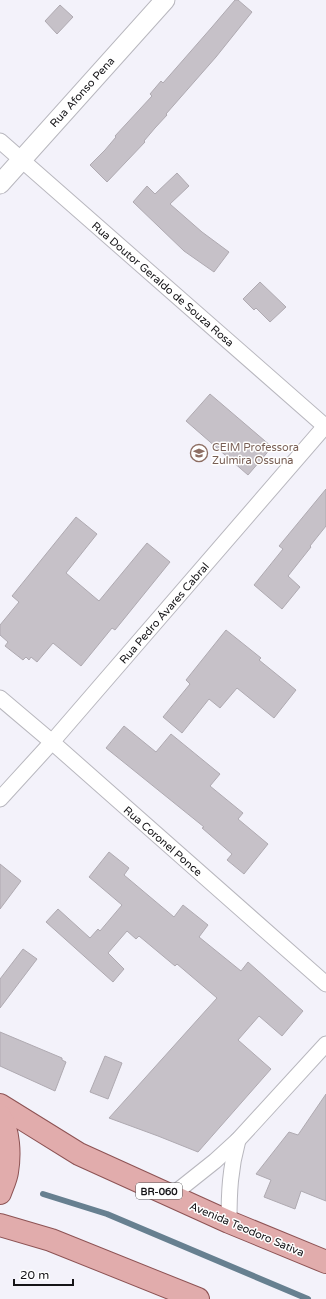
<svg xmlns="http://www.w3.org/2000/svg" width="326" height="1299" font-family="'Varela Round',sans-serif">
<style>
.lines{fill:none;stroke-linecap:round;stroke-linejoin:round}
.stream{stroke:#678090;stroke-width:6}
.building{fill:#c6c1c8;stroke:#afaab1}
.minor-casing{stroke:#b8b7be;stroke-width:17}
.tertiary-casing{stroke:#b8b7be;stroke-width:21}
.primary-casing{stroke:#8d5354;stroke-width:24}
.minor{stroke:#fff;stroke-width:15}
.tertiary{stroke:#fff;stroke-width:19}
.primary{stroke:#e1acac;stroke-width:22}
.labels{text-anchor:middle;stroke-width:3;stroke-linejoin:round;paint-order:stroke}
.shield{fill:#fff;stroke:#5b5a5d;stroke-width:1}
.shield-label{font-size:10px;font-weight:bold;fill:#151417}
.street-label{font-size:11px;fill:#151417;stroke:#fff}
.education-label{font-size:11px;fill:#785e54;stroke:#fff;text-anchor:start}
</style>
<rect width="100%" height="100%" fill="#f3f2fa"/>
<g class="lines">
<path class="stream" d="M43 1194 107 1214 308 1299"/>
</g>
<g class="building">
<path d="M235 0H238L252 12 216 57 166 114 167 115 155 128 144 141 145 142 107 182 90 165 105 150 116 137 115 136 152 96 150 94 161 81 163 83 212 27Z"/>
<path d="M60 5 73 17 57 34 45 21Z"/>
<path d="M177 173 189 186 170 204 202 232 229 252 214 272 184 251 133 202 147 186 155 194Z"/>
<path d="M260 282 286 307 270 322 256 308 254 310 243 299Z"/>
<path d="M210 394 272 447 248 475 186 421Z"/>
<path d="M326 489V526L310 546 311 547 288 576 300 587 282 609 254 585 283 549 279 546Z"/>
<path d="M76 517 97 534 66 573 99 601 147 543 170 562 115 630 112 628 81 666 53 643 37 662 31 657 29 660 26 657 23 660 5 646 8 642 0 635V625L19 602 12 596Z"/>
<path d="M226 630 261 658 259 660 296 690 274 718 237 688 220 708 209 699 182 733 163 717 190 684 186 680Z"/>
<path d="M124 726 156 752 171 734 220 774 210 786 243 813 238 819 268 844 244 874 227 860 232 854 202 828 204 827 106 748Z"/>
<path d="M109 852 129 868 124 875 174 917 183 905 208 925 199 937 241 971 248 962 303 1011 282 1036 259 1016 238 1040 271 1069 198 1152 158 1136 109 1118 217 998 177 964 175 966 139 936 136 939 127 931 108 953 124 969 113 982 46 922 58 909 90 938 98 929 100 931 122 905 89 877Z"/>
<path d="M0 864 21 881 0 909Z"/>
<path d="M23 949 37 959 0 1008V979Z"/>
<path d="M0 1032 62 1058V1060L66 1062 55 1091 0 1066Z"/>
<path d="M105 1056 122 1063 108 1099 90 1092Z"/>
<path d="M326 1094V1201L301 1191 295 1209 264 1197 271 1180 256 1174 289 1132 298 1135Z"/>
</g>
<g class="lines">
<g class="minor-casing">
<g id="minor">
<path d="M0 141 326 427"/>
<path d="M0 698 52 742 326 984"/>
<path d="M0 799 52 742 326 425"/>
<path d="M171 1196 215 1161 238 1140 326 1044"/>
<path d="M229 1222C229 1192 230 1169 238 1140"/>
</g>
</g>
<g class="tertiary-casing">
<path id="tertiary" d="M0 184 165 0"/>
</g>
<g class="primary-casing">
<g id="primary">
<path d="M0 1105 79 1154 229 1222 326 1262"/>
<path d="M0 1116C9 1132 10 1154 7 1172 6 1179 2 1187 0 1193"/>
<path d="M0 1225 51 1240 198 1299"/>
</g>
</g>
<use href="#minor" class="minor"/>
<use href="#tertiary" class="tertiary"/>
<use href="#primary" class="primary"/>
</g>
<defs>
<g id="school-ring" transform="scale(0.9)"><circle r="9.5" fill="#fff" stroke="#8d6e63" stroke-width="1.5"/><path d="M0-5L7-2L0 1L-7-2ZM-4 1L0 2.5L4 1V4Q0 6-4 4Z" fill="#8d6e63"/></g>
</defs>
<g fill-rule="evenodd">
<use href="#school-ring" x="199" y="453"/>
</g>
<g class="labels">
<rect class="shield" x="136" y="1183" width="46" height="16" rx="3"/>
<g class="shield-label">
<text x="159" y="1195">BR-060</text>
</g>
<g class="street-label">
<text transform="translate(82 92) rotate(-48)" y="4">Rua Afonso Pena</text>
<text transform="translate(163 284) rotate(41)" y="4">Rua Doutor Geraldo de Souza Rosa</text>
<text transform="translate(164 613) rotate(-49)" y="4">Rua Pedro Ávares Cabral</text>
<text transform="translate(163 841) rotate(41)" y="4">Rua Coronel Ponce</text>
<text transform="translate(247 1229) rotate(23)" y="4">Avenida Teodoro Sativa</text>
</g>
<g class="education-label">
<text x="212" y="451">CEIM Professora<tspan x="212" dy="13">Zulmira Ossuna</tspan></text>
</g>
</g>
<path d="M14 1279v6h59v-6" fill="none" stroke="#151417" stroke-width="2"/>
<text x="20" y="1279" font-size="12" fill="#151417" stroke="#ffffff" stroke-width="3" paint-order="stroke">20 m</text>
</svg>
